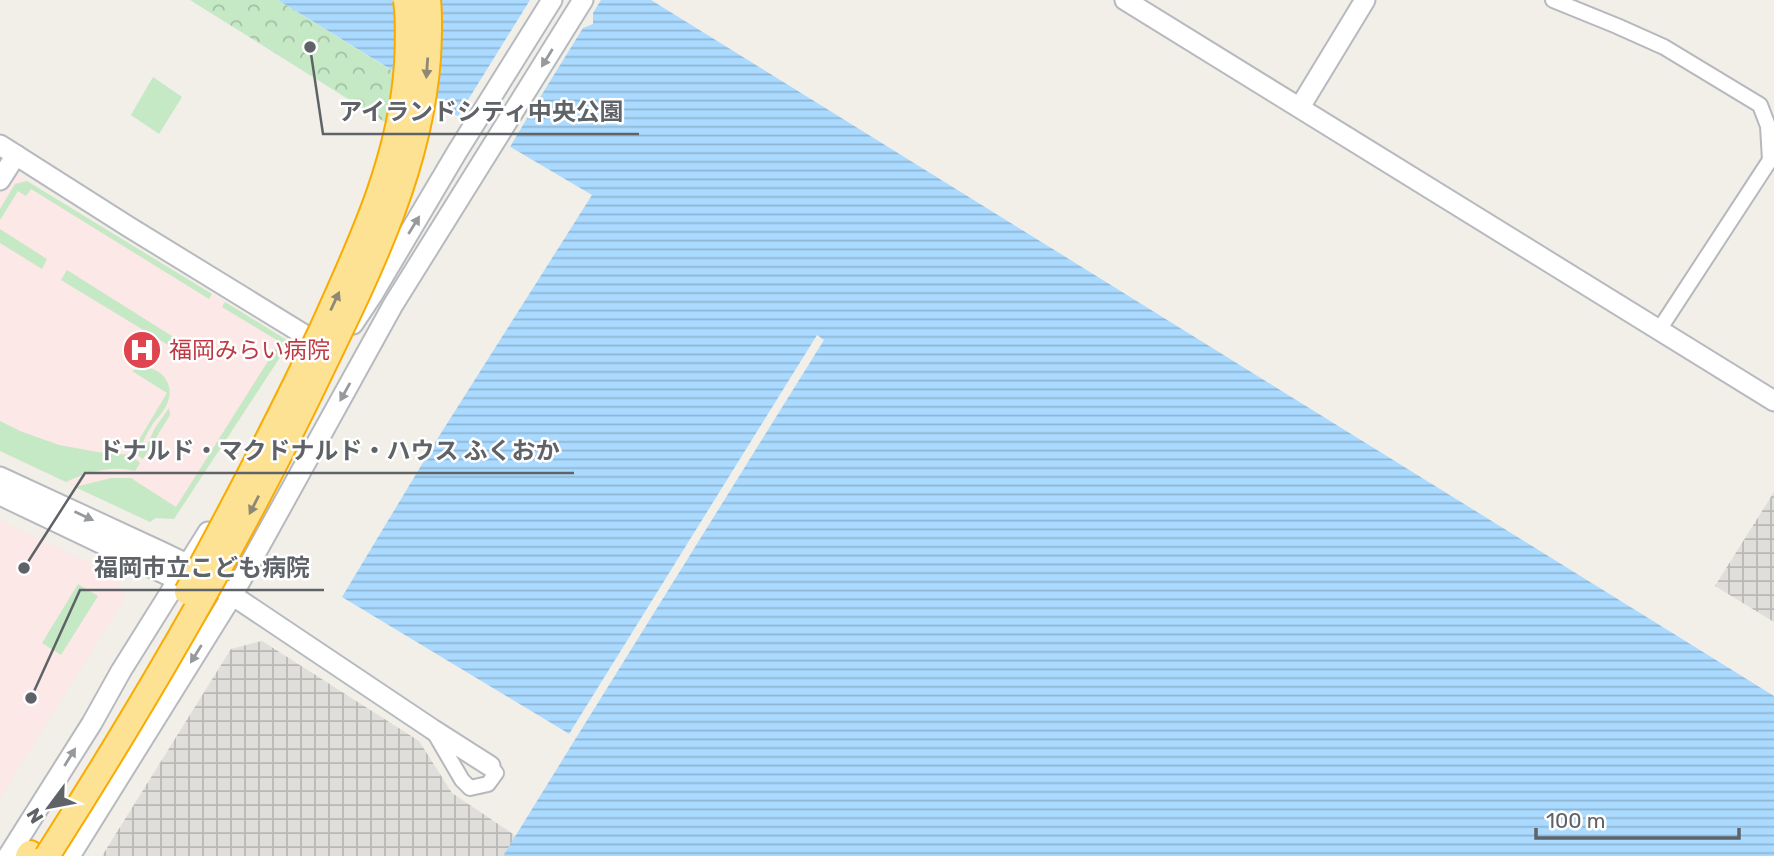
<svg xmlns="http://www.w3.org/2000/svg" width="1774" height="856" font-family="Rubik,'Noto Sans JP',sans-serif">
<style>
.industrial{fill:url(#industrial-grid)}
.medical{fill:#fce8e6}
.green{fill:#c5e8c5}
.park{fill:url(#park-crowns)}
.water{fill:url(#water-rules)}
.pier{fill:#f1efe8}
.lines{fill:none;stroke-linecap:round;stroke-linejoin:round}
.street-casing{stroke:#b5b8bc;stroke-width:18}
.secondary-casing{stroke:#b6babf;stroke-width:23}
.highway-casing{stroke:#f9ab00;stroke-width:28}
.street{stroke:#fff;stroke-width:14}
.secondary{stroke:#fff;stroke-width:19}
.highway{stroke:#fde293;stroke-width:24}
.highway-bridge-casing{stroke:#f9ab00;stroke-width:28;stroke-linecap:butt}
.highway-bridge{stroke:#fde293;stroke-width:24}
.oneway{fill:#979a9d}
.oneway2{fill:#8e8975}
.labels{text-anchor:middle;stroke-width:5;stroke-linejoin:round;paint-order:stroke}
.health-label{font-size:23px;fill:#be3a42;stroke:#fff;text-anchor:start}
.leader{fill:none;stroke:#5f6368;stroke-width:2.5}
.callout-dot{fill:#5f6368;stroke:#fff;stroke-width:2.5}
.callout-label{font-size:24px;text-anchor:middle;font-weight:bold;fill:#5f6368;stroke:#fff;stroke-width:5;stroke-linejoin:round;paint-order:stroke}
</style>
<defs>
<pattern id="industrial-grid" width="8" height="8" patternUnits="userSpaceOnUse" patternTransform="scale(1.75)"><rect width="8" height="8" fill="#e0deda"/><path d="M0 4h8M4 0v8" fill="none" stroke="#b9b8b5"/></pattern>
<pattern id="park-crowns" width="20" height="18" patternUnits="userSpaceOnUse" patternTransform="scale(1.75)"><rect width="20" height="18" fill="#c5e8c5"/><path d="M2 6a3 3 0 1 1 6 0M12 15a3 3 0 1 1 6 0" fill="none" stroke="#a3c0a4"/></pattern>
<pattern id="water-rules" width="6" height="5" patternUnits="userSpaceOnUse" patternTransform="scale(1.75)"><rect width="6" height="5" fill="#aadaff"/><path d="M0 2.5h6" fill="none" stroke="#8eb4d2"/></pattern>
</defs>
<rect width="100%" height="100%" fill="#f1efe8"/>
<g class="industrial">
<path d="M1774 492V622L1715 586Z"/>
<path d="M262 641 419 741 452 793 516 836 503 856H102L231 649Z"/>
</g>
<g class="medical">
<path d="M0 164 290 342 174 519 156 518 150 522 0 452Z"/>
<path d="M0 520 117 576 125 598 0 798Z"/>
</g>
<g class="green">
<path d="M153 77 182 97 159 134 131 115Z"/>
<path d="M27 181 212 294 209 299 31 189 26 196 18 191 0 220V209L15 184Z"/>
<path d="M0 229 47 259 42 269 0 243Z"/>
<path d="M67 270 183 343 178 351 61 280Z"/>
<path d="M225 302 290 342 174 519 156 518 150 522 75 487 111 478H131L176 507 280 342 222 307Z"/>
<path d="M140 367C161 366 176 384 167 404 164 411 159 416 154 422 150 428 146 435 143 442L139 447 133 450 167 393 132 371Z"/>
<path d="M169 408 170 415 143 459 136 454 147 445 155 428Z"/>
<path d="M0 421 20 431 59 445 97 452 131 455 140 463 135 471C112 465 87 472 66 482L0 451Z"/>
<path d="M78 584 98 596 61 655 42 643Z"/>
</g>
<path class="park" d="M190 0H278L423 90 399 131Z"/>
<path class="water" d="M278 0H651L1774 696V856H503L576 738 342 597 436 441 592 195 446 109 442 101Z"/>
<g class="pier">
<path d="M530 0H601L593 13V24L583 28 539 99V108L536 112 529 115 510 147 458 116Z"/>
<path d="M817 335 824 340 576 738 569 734Z"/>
</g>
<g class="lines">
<g class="street-casing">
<g id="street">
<path d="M1553 0 1617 26 1664 47 1760 105 1768 126 1770 160 1659 330"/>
<path d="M434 732 462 780 470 788 488 784 496 773 490 766"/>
</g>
</g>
<g class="secondary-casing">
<g id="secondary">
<path d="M1125 0 1774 401"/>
<path d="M1300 107 1365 0"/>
<path d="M0 145 129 227 326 348"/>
<path d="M0 180 16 155"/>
<path d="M353 324 373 294 457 152 552 0"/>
<path d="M0 477 162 552 187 564 198 572"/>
<path d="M0 495 178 580 191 584"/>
<path d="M223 589 432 729 490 766"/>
<path d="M8 856 92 723 121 671 208 532"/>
<path d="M70 856 232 596 393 305 583 0"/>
</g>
</g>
<g class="highway-casing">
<path id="highway" d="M28 856 30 853"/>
</g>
<use href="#street" class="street"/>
<use href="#secondary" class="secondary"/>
<use href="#highway" class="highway"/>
<g class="highway-bridge-casing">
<g id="highway-bridge">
<path d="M187 592C234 506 279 420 321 331 360 245 401 159 407 64 408 43 409 21 406 0"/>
<path d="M47 856C146 701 239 542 318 377 367 275 420 172 428 58 429 39 430 19 428 0"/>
</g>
</g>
<use href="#highway-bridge" class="highway-bridge"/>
</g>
<defs><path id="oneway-solid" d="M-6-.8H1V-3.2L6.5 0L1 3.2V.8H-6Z" transform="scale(1.75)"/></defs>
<g class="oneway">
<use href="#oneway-solid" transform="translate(547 58) rotate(122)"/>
<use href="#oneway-solid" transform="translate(414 225) rotate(-58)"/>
<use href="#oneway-solid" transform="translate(345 392) rotate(119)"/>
<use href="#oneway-solid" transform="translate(84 516) rotate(25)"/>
<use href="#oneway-solid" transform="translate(196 654) rotate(122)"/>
<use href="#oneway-solid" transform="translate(70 757) rotate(-58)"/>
</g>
<g class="oneway2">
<use href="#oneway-solid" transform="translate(427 68) rotate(94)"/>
<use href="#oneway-solid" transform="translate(335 301) rotate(-65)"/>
<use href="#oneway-solid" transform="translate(254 505) rotate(117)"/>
</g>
<defs>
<g id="hospital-disc" transform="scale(2.0125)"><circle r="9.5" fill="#e0444e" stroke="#fff"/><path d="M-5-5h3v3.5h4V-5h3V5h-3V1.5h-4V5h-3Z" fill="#fff"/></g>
</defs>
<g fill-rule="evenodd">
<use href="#hospital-disc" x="142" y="350"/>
</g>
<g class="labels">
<g class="health-label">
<text x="169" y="358">福岡みらい病院</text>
</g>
</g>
<path class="leader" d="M310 47L323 134H639M24 568L85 473H574M31 698L80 590H324"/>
<g class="callout-dot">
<circle cx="310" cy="47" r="7"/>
<circle cx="24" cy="568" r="7"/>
<circle cx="31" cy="698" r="7"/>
</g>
<g class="callout-label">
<text x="481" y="120">アイランドシティ中央公園</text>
<text x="329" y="459">ドナルド・マクドナルド・ハウス ふくおか</text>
<text x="202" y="576">福岡市立こども病院</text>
</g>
<g transform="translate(49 807) rotate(238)" stroke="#ffffff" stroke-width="5" paint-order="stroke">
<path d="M0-5L12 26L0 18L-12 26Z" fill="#5f6368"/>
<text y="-10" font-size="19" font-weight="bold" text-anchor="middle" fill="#5f6368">N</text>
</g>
<path d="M1536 828v10h203v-10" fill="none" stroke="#5f6368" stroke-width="3.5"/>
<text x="1546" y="828" font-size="21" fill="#5f6368" stroke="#ffffff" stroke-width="5" paint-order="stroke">100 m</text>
</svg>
